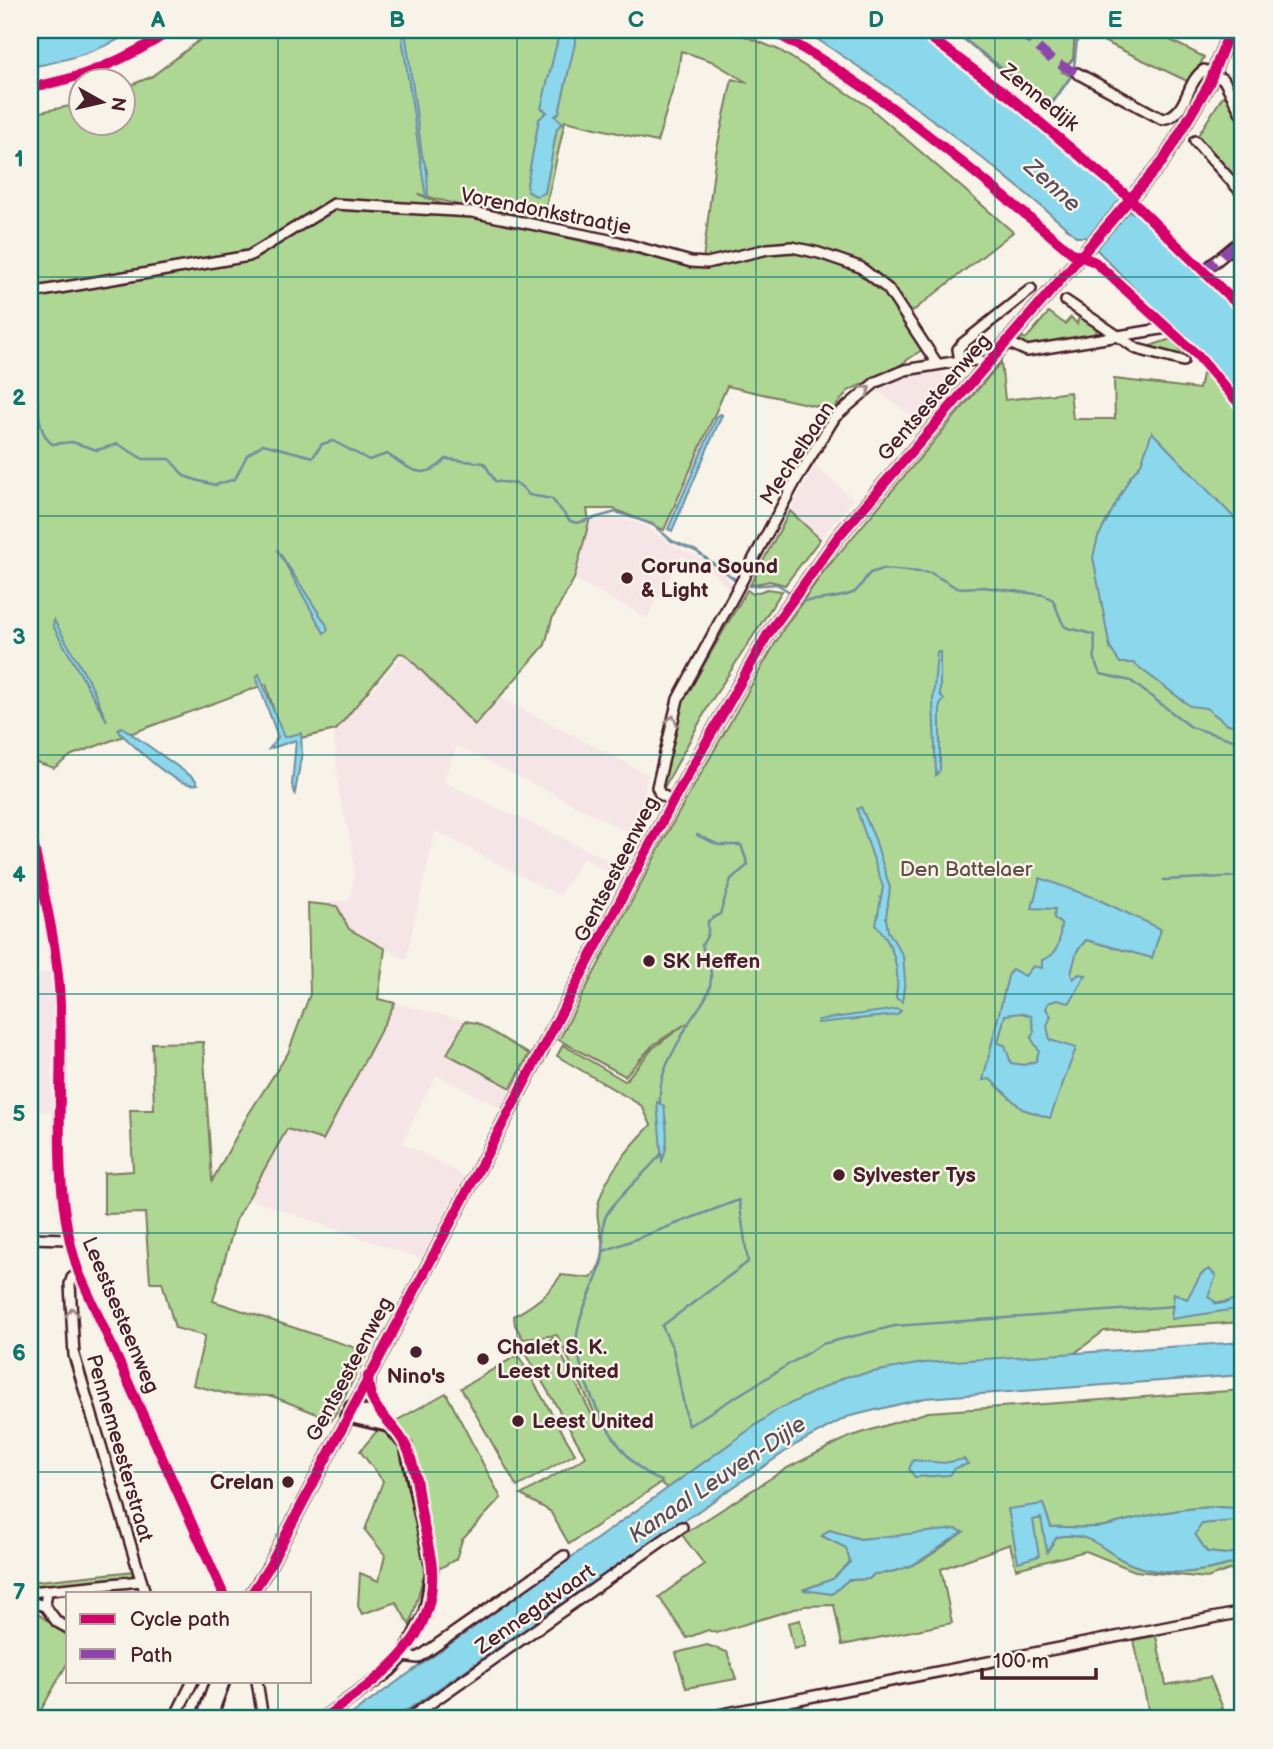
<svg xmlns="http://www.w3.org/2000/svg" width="1273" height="1749" font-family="'Balsamiq Sans',sans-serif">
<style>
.built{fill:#f6e5e7}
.green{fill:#aed794;stroke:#7c7b60;stroke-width:2;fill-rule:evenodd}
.water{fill:#8bd7eb;stroke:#718d9e;stroke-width:2;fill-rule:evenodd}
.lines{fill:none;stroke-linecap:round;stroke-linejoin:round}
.stream{stroke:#718d9e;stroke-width:2.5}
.minor-casing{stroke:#4a1f2b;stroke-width:14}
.major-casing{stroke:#4a1f2b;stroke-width:16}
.minor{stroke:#f7f3e8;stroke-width:9}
.major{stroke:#f7f3e8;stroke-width:10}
.quiet{stroke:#8e44ad;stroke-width:9;stroke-dasharray:18 9;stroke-linecap:butt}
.cycleway-casing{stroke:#f7f3e8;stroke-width:15}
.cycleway{stroke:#d6006c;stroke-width:10}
.oneway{stroke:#a0898a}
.grid{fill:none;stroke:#0f766e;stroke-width:2;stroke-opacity:0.55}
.poi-dot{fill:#4a1f2b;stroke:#f7f3e8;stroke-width:2.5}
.labels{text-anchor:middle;stroke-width:5;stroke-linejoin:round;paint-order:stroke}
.street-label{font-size:21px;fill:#4a1f2b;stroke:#f7f3e8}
.poi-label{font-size:21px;font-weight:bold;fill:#4a1f2b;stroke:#f7f3e8;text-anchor:start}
.park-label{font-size:21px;fill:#634d45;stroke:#f7f3e8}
.water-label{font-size:23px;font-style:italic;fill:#5a4d5b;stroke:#f7f3e8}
.neatline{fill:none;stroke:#0f766e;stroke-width:2.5}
.grid-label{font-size:23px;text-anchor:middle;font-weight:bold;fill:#0f766e}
</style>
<rect width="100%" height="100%" fill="#f7f3e8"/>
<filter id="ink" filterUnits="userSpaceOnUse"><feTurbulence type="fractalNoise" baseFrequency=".0143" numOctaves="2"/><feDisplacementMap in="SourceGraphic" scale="14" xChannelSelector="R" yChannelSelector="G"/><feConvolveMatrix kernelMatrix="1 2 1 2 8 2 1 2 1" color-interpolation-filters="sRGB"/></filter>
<g filter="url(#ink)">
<g class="built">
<path d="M944 371 948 390 920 422 876 390 908 376Z"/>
<path d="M815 466 854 499 820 539 790 511Z"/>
<path d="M608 515 644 525 672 545 711 563 732 584 729 589 711 571 681 556 647 618 574 579 589 522Z"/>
<path d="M404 654 474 725 501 698 648 774 636 836 457 746 446 774 444 782 625 868 620 879 583 857 560 896 435 831 406 960 326 917 330 901 350 900 354 873 352 846 339 795 334 733Z"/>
<path d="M53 971 52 1112 40 1111 39 1117 30 1116V976Z"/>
<path d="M395 1003 465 1021 448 1054 511 1088 501 1109 437 1075 421 1103 403 1143 464 1176 421 1259 247 1198 287 1128 323 1139Z"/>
</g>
<g class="green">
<path d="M213 30H730L779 50 868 106 1013 232 908 315 923 349 896 368 848 391 833 410 727 386 664 530 614 509H587L589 522 574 579 552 619 545 645 475 725 405 654 399 653 336 730 283 742 266 684 72 755 54 768 30 760V114L80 104V122H122L123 88 151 77ZM681 51 711 61 748 83 732 79 716 153 703 260 765 253 698 268 472 216 418 194 473 209 543 220 565 121 657 142 678 72Z"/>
<path d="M952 30H1075L1073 59 1062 72 1071 76 1048 107Z"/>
<path d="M1080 30H1150L1204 57 1196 73 1187 81Z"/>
<path d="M1223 96 1228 98 1243 132V186L1197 137Z"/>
<path d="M1049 312 1065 324 1071 317 1077 324 1080 313 1099 327 1093 336 1022 346 1018 343 1023 337 1026 339Z"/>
<path d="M1171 339 1187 357 1144 348Z"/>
<path d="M1001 362 1005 400 1070 392 1073 419H1115L1114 379 1199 389 1202 374 1210 375 1243 415V1322L1104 1331 1072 1355 777 1412 668 1488 661 1483 569 1544 550 1511 521 1495 586 1457 525 1352 553 1338 596 1423 595 1414 557 1335 523 1339 515 1325 514 1316C534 1305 549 1294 561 1275L591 1278C617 1248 591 1228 599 1201 608 1171 630 1147 651 1125L642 1106 557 1056 563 1045 625 1081 653 1048 687 1023 653 1045 625 1076 559 1040 670 828 784 628 824 571Z"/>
<path d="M790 511 820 539 785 585 770 581 750 585Z"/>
<path d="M767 589 782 591 710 703 665 786 662 782 682 703 747 590 753 594Z"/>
<path d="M308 903 337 906 349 929 385 949 378 999 395 1003 323 1140 287 1129 236 1220 213 1301 368 1352 332 1420 272 1396 231 1395 193 1385 205 1336 175 1328 162 1282H150L145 1213 104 1214V1173L133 1171 130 1110H154L152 1043 203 1042 212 1181 248 1115 288 1053 310 994Z"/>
<path d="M465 1021 477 1023 529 1054 511 1088 447 1054Z"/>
<path d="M518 1355 575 1454 517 1487 461 1388Z"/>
<path d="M1243 1390V1509C1201 1503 1151 1514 1110 1525 1093 1530 1069 1526 1051 1527L1043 1504 1033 1519 1041 1518 1057 1537C1101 1530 1103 1555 1136 1566 1171 1578 1209 1572 1243 1560V1565L1207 1578 1135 1571 1086 1551 1016 1569 1010 1544 941 1569 952 1623 842 1645 834 1605 804 1606 716 1633 708 1630 687 1638 659 1597 704 1564 682 1535 787 1468 849 1437 928 1412ZM829 1530 860 1539 963 1532C932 1554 913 1572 874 1574L869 1579 848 1580 832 1594 805 1589 833 1579 850 1562 847 1548 822 1536Z"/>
<path d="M446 1393 501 1498 462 1540 456 1559 423 1578 410 1626 396 1602 362 1614 358 1606 360 1573 379 1581 385 1555 365 1530 383 1481 360 1451 376 1432Z"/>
<path d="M1231 1519 1243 1520V1551L1226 1554 1207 1552 1195 1534 1201 1524Z"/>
<path d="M135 1571 130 1578 30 1588V1582Z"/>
<path d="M30 1608 68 1636V1662L36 1719H30Z"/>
<path d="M800 1620 806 1646 794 1649 788 1623Z"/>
<path d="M1156 1636 1166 1685 1210 1677 1223 1708 1204 1719H1150L1134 1640Z"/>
<path d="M707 1645 727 1652 736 1679 686 1688 676 1653Z"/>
</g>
<g class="water">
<path d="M30 30H136C103 50 67 61 30 67Z"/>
<path d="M401 30H405L422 155 427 171 428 196 426 198Z"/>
<path d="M560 30H578L559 113 555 116 563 123 557 128 545 193 536 196 528 192 527 184 539 119 547 112 541 108Z"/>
<path d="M803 30H912L1032 118 1120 194V202L1131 212 1139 214 1243 314V404C1193 345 1137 293 1085 237H1077C990 161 900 92 803 30Z"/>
<path d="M721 414 722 415 672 531 668 529 717 416Z"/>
<path d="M1152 432 1243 527V726L1227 724 1206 708 1190 706 1133 663H1120L1110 648 1093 557 1098 537 1130 477 1141 464Z"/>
<path d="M277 549 326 624 328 630 324 633Z"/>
<path d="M54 620 92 687 107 721 53 626Z"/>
<path d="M937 652H940V695L944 700 940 705V770L936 775 933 700Z"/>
<path d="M259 674 284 737 301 733 302 753 295 793 292 785 296 740 269 749 278 737 256 677Z"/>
<path d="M122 727 195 779 198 784C175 789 137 748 120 733L118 729Z"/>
<path d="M861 807 875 839 890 888 886 918 888 931 903 956 905 980 902 1002 896 998C900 972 895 946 876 925L883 887 859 816 857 809Z"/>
<path d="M1040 878 1095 898 1161 929 1152 958 1086 940 1077 951 1071 974 1073 979 1079 974 1086 975C1079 984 1077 994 1069 1003L1057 1000 1048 1003 1046 1009 1051 1016 1047 1026 1050 1040 1076 1048 1050 1118 1022 1109 990 1079 983 1080 1008 976 1012 969 1025 976 1033 966 1042 968V960C1059 955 1060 940 1061 924L1054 918 1055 909 1032 908ZM1022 1013 1031 1016 1034 1031 1031 1038 1039 1051 1036 1061 1024 1065 1011 1063 1005 1045 998 1043 1005 1015Z"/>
<path d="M898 1009 901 1011 897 1015 818 1023V1020Z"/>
<path d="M657 1102 664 1106C666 1124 670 1144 662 1161Z"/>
<path d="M1209 1269 1216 1276 1208 1297 1219 1304 1240 1298 1243 1308 1171 1319 1174 1293 1187 1299 1201 1274Z"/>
<path d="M1243 1342V1375L925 1398 847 1417 795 1445 394 1719H345L777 1410 845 1377 923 1363Z"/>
<path d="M964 1459 968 1464 955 1468 950 1475 915 1477 909 1469 913 1460 944 1463Z"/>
<path d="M1043 1504 1051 1527C1069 1526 1093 1530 1110 1525 1150 1514 1201 1503 1243 1509V1520L1202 1524 1195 1534 1207 1552 1226 1554 1243 1551V1560C1209 1572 1171 1578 1136 1566 1104 1556 1097 1530 1057 1537L1047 1552 1041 1518 1033 1520 1039 1556 1018 1562 1008 1509Z"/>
<path d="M957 1529 963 1532C928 1553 918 1571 874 1574L869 1579 848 1580 832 1594 803 1590 833 1579 850 1562 846 1548 822 1536 829 1530 860 1539Z"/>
</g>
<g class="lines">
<g class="stream">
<path d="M952 30 1046 101"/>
<path d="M1074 67 1078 30"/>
<path d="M1047 111 1072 75"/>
<path d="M30 374C43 394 32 427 52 444L72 442 97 450 118 444 143 459H170L184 476 199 481 215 485 235 479 247 455 263 444 313 457 322 444 333 441 369 460 387 454C411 469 423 483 446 459L484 463 495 481C514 485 515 477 529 495L552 499 570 521 577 523 616 512 652 524 672 541 696 551 736 580"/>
<path d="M749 586 777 584 788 591"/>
<path d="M802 601C811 601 850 597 856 591 861 586 865 578 870 573L884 569 931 573 957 588 984 587 1044 595 1053 600C1069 638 1057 622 1094 635 1097 650 1090 659 1101 674L1131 681 1191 727 1243 743"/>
<path d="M1164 880 1243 876"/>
<path d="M660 1103C658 1072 673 1054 686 1028 694 1011 712 998 711 975 711 964 705 955 702 945L708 934V921L720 914 731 879 748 865 741 845H719L697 835"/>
<path d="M661 1154C649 1170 611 1202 605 1218 600 1231 606 1246 602 1260 597 1286 579 1309 577 1336 575 1379 620 1469 662 1481"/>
<path d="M604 1251 739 1200 748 1262 662 1326 673 1349 688 1426 822 1344 895 1326 1174 1306"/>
<path d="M1215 1303 1229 1302"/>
</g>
<g class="minor-casing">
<g id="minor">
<path d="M1077 73 1162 119C1189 115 1185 82 1204 70L1224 80 1243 117"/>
<path d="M1195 141 1243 194"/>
<path d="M1210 266 1243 239"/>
<path d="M30 293 249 256 334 204 472 212 619 242 691 262 707 263 768 249 792 247 819 253 860 267 888 289 936 362"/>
<path d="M1066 301 1137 349 1183 361"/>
<path d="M1007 342 1027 351 1167 328"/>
<path d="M960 361 958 349 962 344 1031 289"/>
<path d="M673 801 660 794 657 787 678 699 795 482 835 417 876 382 905 370 960 361 977 360 988 364"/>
<path d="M30 827C40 879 55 933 59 986 66 1082 47 1180 79 1273L223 1593"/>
<path d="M30 1238 68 1239"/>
<path d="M79 1273 72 1278 70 1284 74 1355 145 1593"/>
<path d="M30 1592 141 1581"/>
<path d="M30 1602 45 1606 47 1590"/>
<path d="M45 1606 57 1622 68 1628"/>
<path d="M403 1656 418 1658 564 1556"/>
<path d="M257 1681 263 1719"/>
<path d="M174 1719 193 1681"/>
<path d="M408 1719 682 1527"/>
<path d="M697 1719 1243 1612"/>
</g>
</g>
<g class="major-casing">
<g id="major">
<path d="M368 1377 370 1399 381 1417"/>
<path d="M346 1416 388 1426"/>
<path d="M252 1593 269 1567 673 801 768 634 838 537 1163 161 1209 84 1230 30"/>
<path d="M202 1719 216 1681"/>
<path d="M210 1719 224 1681"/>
<path d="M322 1719 390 1670 403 1656 425 1615 432 1569 406 1446 381 1417 351 1407"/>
</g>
</g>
<use href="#minor" class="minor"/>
<use href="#major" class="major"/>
<g class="quiet">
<path d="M1018 30 1053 61 1077 73"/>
<path d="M1199 267 1210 266 1243 239"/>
</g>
<g class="cycleway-casing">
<g id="cycleway">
<path d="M770 30C880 88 976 174 1072 253L1095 262 1197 355 1243 408"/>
<path d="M920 30 1009 96 1125 194 1243 310"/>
<path d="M30 87C80 80 130 58 171 30"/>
<path d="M30 827C40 879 55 933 59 986 66 1082 47 1180 79 1273L223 1593"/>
<path d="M252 1593 269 1567 673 801 768 634 838 537 1163 161 1209 84 1230 30"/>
<path d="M322 1719C376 1680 437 1644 432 1568 431 1553 426 1536 423 1521 418 1498 417 1470 407 1448 393 1418 369 1415 368 1376"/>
</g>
</g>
<use href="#cycleway" class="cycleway"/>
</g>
<defs><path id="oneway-chevron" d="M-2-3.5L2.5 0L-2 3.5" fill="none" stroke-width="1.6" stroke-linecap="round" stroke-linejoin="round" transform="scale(1.75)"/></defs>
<g class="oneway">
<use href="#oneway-chevron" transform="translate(866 390) rotate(-37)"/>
<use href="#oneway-chevron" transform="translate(672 720) rotate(-75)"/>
<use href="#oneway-chevron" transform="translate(72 1312) rotate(-94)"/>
</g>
</g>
<path class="grid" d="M278 30V1593M517 30V1719M756 30V1719M995 30V1719M30 277H1243M30 516H1243M30 755H1243M30 994H1243M30 1233H1243M30 1472H1243M278 1681V1719"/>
<g class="poi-dot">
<circle cx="627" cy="578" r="7"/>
<circle cx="649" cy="961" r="7"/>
<circle cx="839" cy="1175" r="7"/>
<circle cx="416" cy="1352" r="7"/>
<circle cx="483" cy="1359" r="7"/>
<circle cx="518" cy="1421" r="7"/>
<circle cx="288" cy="1482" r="7"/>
</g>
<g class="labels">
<g class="street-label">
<text transform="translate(1040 97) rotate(39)" y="7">Zennedijk</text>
<text transform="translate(546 211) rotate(11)" y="7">Vorendonkstraatje</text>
<text transform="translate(934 397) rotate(-49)" y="7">Gentsesteenweg</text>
<text transform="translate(797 453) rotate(-57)" y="7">Mechelbaan</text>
<text transform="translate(616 869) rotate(-63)" y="7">Gentsesteenweg</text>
<text transform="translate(121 1315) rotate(67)" y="7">Leestsesteenweg</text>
<text transform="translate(349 1369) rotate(-62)" y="7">Gentsesteenweg</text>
<text transform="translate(120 1448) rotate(74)" y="7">Pennemeesterstraat</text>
<text transform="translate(535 1609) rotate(-35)" y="7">Zennegatvaart</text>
</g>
<g class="poi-label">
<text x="641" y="573">Coruna Sound<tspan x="641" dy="24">&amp; Light</tspan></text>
<text x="663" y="968">SK Heffen</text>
<text x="853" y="1182">Sylvester Tys</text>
<text x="497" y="1354">Chalet S. K.<tspan x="497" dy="24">Leest United</tspan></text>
<text x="416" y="1383" text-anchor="middle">Nino's</text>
<text x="532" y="1428">Leest United</text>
<text x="274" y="1489" text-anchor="end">Crelan</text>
</g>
<g class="park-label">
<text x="966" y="876">Den Battelaer</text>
</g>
<g class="water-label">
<text transform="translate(1053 185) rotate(42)" y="8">Zenne</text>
<text transform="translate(717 1479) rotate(-34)" y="8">Kanaal Leuven-Dijle</text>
</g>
</g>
<rect width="1273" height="1749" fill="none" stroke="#f7f3e8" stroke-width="77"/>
<rect x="66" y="1592" width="245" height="91" fill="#f7f3e8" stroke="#b29e9c" stroke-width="2"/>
<rect x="80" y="1614" width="35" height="10" fill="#d6006c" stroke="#b29e9c" stroke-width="2"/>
<text x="130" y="1626" font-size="21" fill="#4a1f2b">Cycle path</text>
<rect x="80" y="1649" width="35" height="10" fill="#8e44ad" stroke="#b29e9c" stroke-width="2"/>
<text x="130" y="1662" font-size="21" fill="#4a1f2b">Path</text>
<g transform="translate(102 102) rotate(98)"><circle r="33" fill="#f7f3e8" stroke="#b29e9c" stroke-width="2"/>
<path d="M0-5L12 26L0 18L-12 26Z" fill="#4a1f2b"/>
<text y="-10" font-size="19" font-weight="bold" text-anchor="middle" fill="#4a1f2b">N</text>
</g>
<path d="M982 1668v10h114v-10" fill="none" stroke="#4a1f2b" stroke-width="3.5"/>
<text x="993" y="1668" font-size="21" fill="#4a1f2b" stroke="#f7f3e8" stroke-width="5" paint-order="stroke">100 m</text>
<rect x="38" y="38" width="1196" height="1672" class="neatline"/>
<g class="grid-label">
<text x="158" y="27">A</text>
<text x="397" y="27">B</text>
<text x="636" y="27">C</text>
<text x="876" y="27">D</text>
<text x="1115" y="27">E</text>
<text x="19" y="166">1</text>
<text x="19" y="405">2</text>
<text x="19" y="644">3</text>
<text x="19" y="882">4</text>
<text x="19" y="1121">5</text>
<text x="19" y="1360">6</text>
<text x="19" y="1599">7</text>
</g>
</svg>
